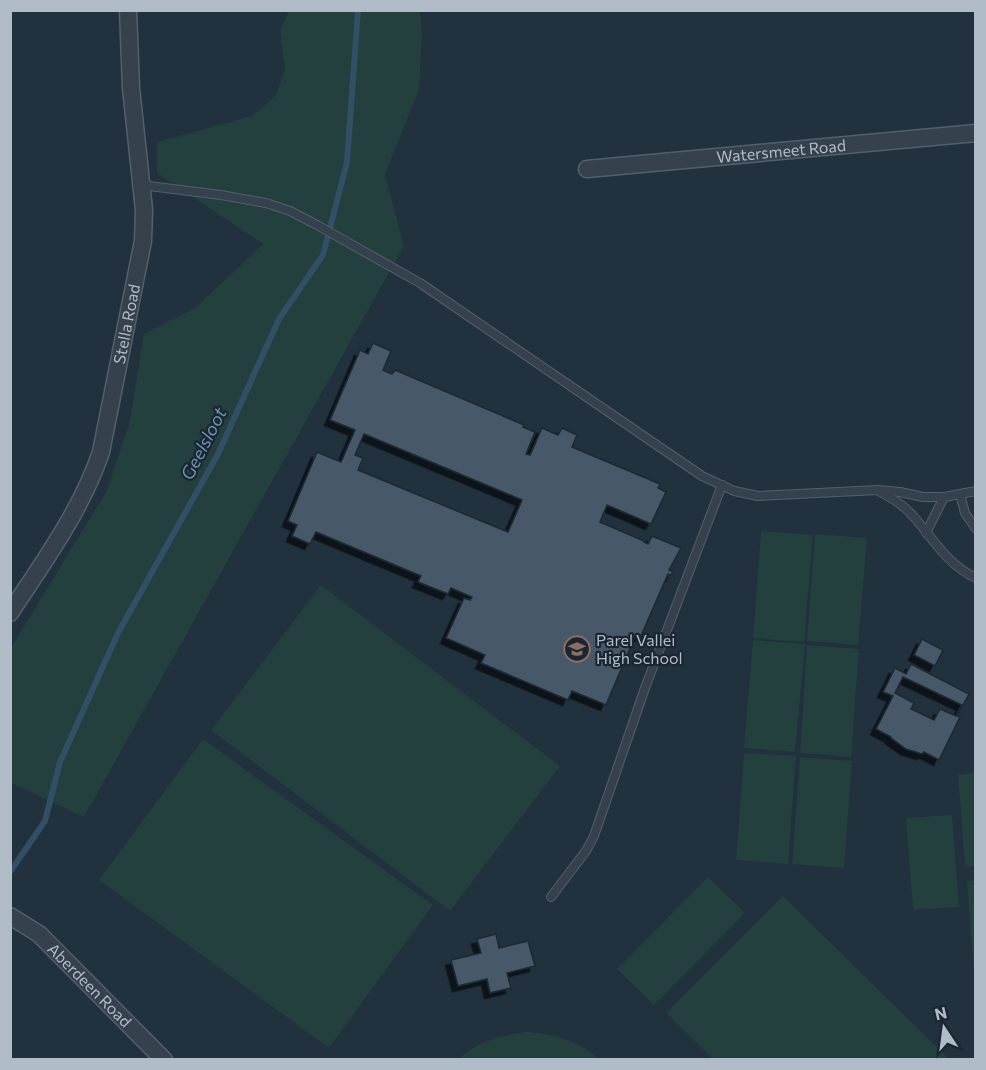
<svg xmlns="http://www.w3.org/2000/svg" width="986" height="1070" font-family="Commissioner,sans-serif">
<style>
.green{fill:#233f3e}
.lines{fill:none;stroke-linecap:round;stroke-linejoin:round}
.stream{stroke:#334f66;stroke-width:6}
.building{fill:#465867;stroke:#1c2934;stroke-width:1.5;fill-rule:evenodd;filter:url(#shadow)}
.service-casing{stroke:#53606b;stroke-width:10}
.minor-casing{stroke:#53606b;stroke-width:19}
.service{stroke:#35424e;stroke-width:8}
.minor{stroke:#35424e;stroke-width:16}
.labels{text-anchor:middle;stroke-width:4.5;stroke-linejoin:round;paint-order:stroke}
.street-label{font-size:16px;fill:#b0bdc9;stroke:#1a2732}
.poi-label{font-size:16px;fill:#b0bdc9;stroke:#1a2732;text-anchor:start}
.water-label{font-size:18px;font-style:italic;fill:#6e92af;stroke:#1a2732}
</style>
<defs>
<filter id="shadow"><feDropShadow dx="-5.5" dy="5.5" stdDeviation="0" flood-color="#0009"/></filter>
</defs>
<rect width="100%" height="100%" fill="#21313e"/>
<g class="green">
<path d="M289 11H420L422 35 419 89 385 174 404 246 84 817 11 783 10 649 106 492 129 425 144 334 196 307 263 244 157 173V142L252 116 276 95 285 70 280 30Z"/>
<path d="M761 531 813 535 804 642 753 638Z"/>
<path d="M815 534 867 538 858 645 807 641Z"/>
<path d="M321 585 560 766 450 911 211 730Z"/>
<path d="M753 640 805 644 795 752 744 748Z"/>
<path d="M807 645 859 649 851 757 800 753Z"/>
<path d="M203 739 433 905 329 1048 99 880Z"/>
<path d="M744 753 796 756 788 864 736 860Z"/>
<path d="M800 757 852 761 844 868 792 864Z"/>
<path d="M975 773V866H965L958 775Z"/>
<path d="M952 815 959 907 913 910 906 818Z"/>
<path d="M708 877 745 913 654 1005 617 969Z"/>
<path d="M975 880 976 973H974L967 881Z"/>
<path d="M783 896 949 1059H713L666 1013Z"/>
<path d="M527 1032C554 1034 578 1040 599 1059H459C477 1041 502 1035 527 1032Z"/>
</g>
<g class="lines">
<path class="stream" d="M10 872 45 821 60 762 118 633 218 454 279 319 323 255 347 162 358 10"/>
</g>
<g class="building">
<path d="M373 343 391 351 383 370 392 374 395 370 524 425 523 427 535 432 526 454 530 455 542 428 558 435 562 428 577 435 572 447 660 484 658 488 666 492 651 524 607 505 600 522 644 541V542L648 544 652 536 681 548 669 570 673 572 671 575 668 574 641 636 636 634 606 705 572 691 568 700 481 663 485 655 446 638 464 598 470 600 472 597 451 588 448 594 418 582 421 576 316 532 310 544 292 536 297 525 288 521 317 452 341 462 355 430 330 420 360 350 368 354ZM364 434 522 500 508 532 358 470 363 458 355 455Z"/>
<path d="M922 639 943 650 935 666 914 655Z"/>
<path d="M911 664 969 694 957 716 960 717 939 760 924 752 922 754 906 749 891 738V737L876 729 893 696 883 692 895 668 906 674ZM903 677 962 705 956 716 940 709 934 720 911 709 914 703 895 693Z"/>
<path d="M496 934 499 948 528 941 535 966 507 973 511 988 490 993 487 979 458 986 451 960 481 953 477 939Z"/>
</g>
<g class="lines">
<g class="service-casing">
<g id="service">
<path d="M141 185 221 195 266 203 290 211 317 225 420 283 702 476 734 491 758 496 878 490 900 492 923 497H944"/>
<path d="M879 491C891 498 904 505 913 516 933 538 947 565 976 578"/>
<path d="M960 494 965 513 976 529"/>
<path d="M926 533 944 497 976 491"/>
<path d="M551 897 586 851 594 836 645 688 722 485"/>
</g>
</g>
<g class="minor-casing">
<g id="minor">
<path id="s1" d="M587 169 976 133"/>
<path id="s2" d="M10 613C44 561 81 511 101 452L143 241 144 210 131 88 128 10"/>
<path id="s3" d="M10 916 39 934 164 1060"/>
</g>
</g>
<use href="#service" class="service"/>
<use href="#minor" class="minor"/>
</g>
<defs>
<g id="school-ring" transform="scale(1.35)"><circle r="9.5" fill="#1a2732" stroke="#8d6e63" stroke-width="1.5"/><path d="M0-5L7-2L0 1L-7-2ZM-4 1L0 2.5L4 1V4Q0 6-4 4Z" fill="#8d6e63"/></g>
</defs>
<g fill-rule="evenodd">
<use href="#school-ring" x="577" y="649"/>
</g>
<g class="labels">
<g class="street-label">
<text dy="6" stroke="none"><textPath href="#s1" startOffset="195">Watersmeet Road</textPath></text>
<text dy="6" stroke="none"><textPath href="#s2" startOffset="316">Stella Road</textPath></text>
<text dy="6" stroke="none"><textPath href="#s3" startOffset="106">Aberdeen Road</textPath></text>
</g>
<g class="poi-label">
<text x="596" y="646">Parel Vallei<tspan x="596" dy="18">High School</tspan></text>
</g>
<g class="water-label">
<text transform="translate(204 444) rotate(-63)" y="6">Geelsloot</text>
</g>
</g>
<rect width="986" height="1070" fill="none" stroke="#b0bdc9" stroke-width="24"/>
<g transform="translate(944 1028) rotate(347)" stroke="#1a2732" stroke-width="4.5" paint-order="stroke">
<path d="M0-4.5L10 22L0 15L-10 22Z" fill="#b0bdc9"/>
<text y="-9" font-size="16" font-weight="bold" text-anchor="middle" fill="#b0bdc9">N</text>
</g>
</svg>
